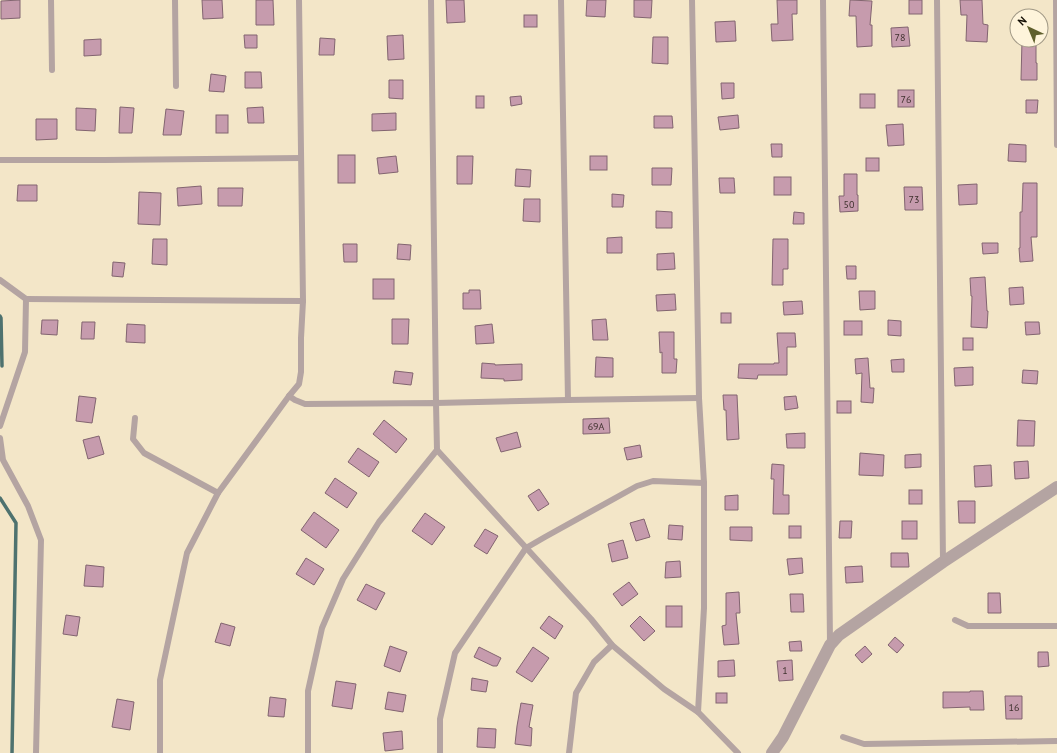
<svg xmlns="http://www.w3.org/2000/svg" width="1057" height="753" font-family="'PT Sans',sans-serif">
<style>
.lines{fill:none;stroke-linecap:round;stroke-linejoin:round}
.stream{stroke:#4e726f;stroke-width:3.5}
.building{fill:#c69bad;stroke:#826470}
.service{stroke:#b4a4a2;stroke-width:6}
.minor{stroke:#b4a4a2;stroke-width:12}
.labels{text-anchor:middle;stroke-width:3.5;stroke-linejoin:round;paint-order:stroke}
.number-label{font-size:10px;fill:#40322f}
</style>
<rect width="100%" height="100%" fill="#f3e6c8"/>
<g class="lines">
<g class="stream">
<path d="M0 316 1 318 2 366"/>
<path d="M0 498 16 523 12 753"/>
</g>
</g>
<g class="building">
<path d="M20 0V18L1 19V1Z"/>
<path d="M202 0H222L223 18 203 19Z"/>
<path d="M256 0H273L274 25H256Z"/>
<path d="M446 0H464L465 22 447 23Z"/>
<path d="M587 0H606L605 17 586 16Z"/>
<path d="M634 0H652L651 18 634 17Z"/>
<path d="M777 0H797V14H792L793 40 772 41 771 24H778Z"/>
<path d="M850 0 872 1 870 25H872V46L857 47 856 16H849Z"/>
<rect x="909" y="0" width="13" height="14"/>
<path d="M960 0H982L983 24 988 25 987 42 966 41 967 15H961Z"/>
<rect x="524" y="15" width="13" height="12"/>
<path d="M735 21 736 41 716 42 715 22Z"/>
<path d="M908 27 910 46 892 47 891 28Z"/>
<path d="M244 35H257V48H245Z"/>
<path d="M403 35 404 59 388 60 387 36Z"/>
<path d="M653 37H668V64L652 63Z"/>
<path d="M320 38 335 39 334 55H319Z"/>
<path d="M101 39V55L84 56V40Z"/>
<path d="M1022 40H1036V63H1037V80H1021Z"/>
<path d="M245 72H261L262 88H245Z"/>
<path d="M211 74 226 76 224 92 209 91Z"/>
<path d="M389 80H403V99L389 98Z"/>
<path d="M721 83H734V98L722 99Z"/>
<rect x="898" y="90" width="16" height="17"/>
<rect x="860" y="94" width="15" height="14"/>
<rect x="476" y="96" width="8" height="12"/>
<path d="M521 96 522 104 511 106 510 97Z"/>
<path d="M1026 100H1038L1037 113H1026Z"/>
<path d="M120 107 134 108 132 133H119Z"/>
<path d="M263 107 264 123H248L247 108Z"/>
<path d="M76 108 96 109 95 131 76 130Z"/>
<path d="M166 109 184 111 181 135H163Z"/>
<path d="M396 113V130L372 131V114Z"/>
<rect x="216" y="115" width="12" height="18"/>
<path d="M738 115 739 128 720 130 718 117Z"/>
<path d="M654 116H672L673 128H654Z"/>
<path d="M36 119H57V139L36 140Z"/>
<path d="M903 124 904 145 888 146 886 125Z"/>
<path d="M771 144H782V157H772Z"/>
<path d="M1009 144 1026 145V162L1008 161Z"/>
<rect x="338" y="155" width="17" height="28"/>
<path d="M396 156 398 172 379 174 377 158Z"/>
<path d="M457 156H473L472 184H457Z"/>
<rect x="590" y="156" width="17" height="14"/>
<rect x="866" y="158" width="13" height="13"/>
<path d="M652 168H672L671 185H652Z"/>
<path d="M516 169 531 170 530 187 515 186Z"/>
<path d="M844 174H857V195H858V211L840 212 839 196H844Z"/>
<rect x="774" y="177" width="17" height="18"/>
<path d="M719 178H734L735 193H720Z"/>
<path d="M1023 183H1037V237H1031L1033 261 1020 262 1019 248H1020V212H1022Z"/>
<path d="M977 184V204L959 205 958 185Z"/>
<path d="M18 185H37V201H17Z"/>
<path d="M201 186 202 204 178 206 177 188Z"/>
<path d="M904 187H922L923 210H905Z"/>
<path d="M218 188H243L242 206H218Z"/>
<path d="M139 192 161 193 160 225 138 224Z"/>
<path d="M612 194 624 195 623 207H612Z"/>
<path d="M524 199H540V222L523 221Z"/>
<path d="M656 211 672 212V228H656Z"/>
<path d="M794 212 804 213V224H793Z"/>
<path d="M622 237V253H607V238Z"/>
<path d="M153 239H167V265L152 264Z"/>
<path d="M773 239H788V269H783V285H772Z"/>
<path d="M982 243H998V253L983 254Z"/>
<path d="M343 244H357V262H344Z"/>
<path d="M398 244 411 245 410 260 397 259Z"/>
<path d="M674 253 675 269 657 270V254Z"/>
<path d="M113 262 125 263 123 277 112 276Z"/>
<path d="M846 266H856V279H847Z"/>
<path d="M985 277 987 311H988L987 328 971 327 972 296H971L970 278Z"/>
<rect x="373" y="279" width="21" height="20"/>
<path d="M1023 287 1024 304 1010 305 1009 288Z"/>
<path d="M469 290H480L481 309H463V293H469Z"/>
<path d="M859 291H875V309L860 310Z"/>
<path d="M675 294 676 310 657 311 656 295Z"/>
<path d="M802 301 803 314 784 315 783 302Z"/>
<rect x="721" y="313" width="10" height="10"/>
<path d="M392 319H409L408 344H392Z"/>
<path d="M606 319 608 340H593L592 320Z"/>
<path d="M42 320H58L57 335 41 334Z"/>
<path d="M888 320 901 321V336L888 335Z"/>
<rect x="844" y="321" width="18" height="14"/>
<path d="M82 322H95L94 339H81Z"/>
<path d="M1025 322H1039L1040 334 1026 335Z"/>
<path d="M127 324 145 325V343L126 342Z"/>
<path d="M492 324 494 343 476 344 475 326Z"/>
<path d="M659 332H674V359H677L676 373H662V352L660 353Z"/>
<path d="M777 333H795L796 347H787V375H758L757 379 738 378 739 364H774V363H779Z"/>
<rect x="963" y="338" width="10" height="12"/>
<path d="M596 357 613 358V377H595Z"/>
<path d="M868 358 870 388H874L873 403 861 402 862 373 856 374 855 359Z"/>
<path d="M904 359V372H892L891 360Z"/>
<path d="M482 363 495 364V365L522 364V380L504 381V379L481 378Z"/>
<path d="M973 367V385L955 386 954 368Z"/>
<path d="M1023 370 1038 371 1037 384 1022 383Z"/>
<path d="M395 371 413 373 411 385 393 383Z"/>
<path d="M723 395H737L739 439 727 440 726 410H724Z"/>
<path d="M79 396 96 398 92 423 76 421Z"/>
<path d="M796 396 798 408 785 410 784 397Z"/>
<rect x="837" y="401" width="14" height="12"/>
<path d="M609 418 610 433 583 434V419Z"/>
<path d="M384 420 407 439 396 453 373 434Z"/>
<path d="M1018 420 1035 421 1034 446H1017Z"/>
<path d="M517 432 521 447 501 452 496 438Z"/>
<path d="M805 433V448H787L786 434Z"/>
<path d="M99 436 104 454 88 459 83 440Z"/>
<path d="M640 445 642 457 627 460 624 448Z"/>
<path d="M358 448 379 462 369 477 348 462Z"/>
<path d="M860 453 884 455 883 476 859 475Z"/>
<path d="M921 454V467L905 468V455Z"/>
<path d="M1028 461 1029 478 1015 479 1014 462Z"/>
<path d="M772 464 784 465 783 495H789V514H773L774 479H771Z"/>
<path d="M991 465 992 486 975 487 974 466Z"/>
<path d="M335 478 357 493 347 508 325 493Z"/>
<path d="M539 489 549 504 538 511 528 496Z"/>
<rect x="909" y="490" width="13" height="14"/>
<path d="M738 495V510H725V496Z"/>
<path d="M958 501H975V523H959Z"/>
<path d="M314 512 339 530 326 548 301 530Z"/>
<path d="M425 513 445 527 432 545 412 531Z"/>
<path d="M644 519 650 537 636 541 630 523Z"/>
<path d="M840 521H852L851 538H839Z"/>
<rect x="902" y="521" width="15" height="18"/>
<path d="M669 525 683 526 682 540 668 539Z"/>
<rect x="789" y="526" width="12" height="12"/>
<path d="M730 527H752V541L730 540Z"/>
<path d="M485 529 498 536 487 554 474 546Z"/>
<path d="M623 540 628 558 612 562 608 544Z"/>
<path d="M891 553H908L909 567H891Z"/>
<path d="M306 558 324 569 314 585 296 574Z"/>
<path d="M802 558 803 573 789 575 787 559Z"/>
<path d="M680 561 681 577 665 578 666 562Z"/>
<path d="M86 565 104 567 103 587 84 586Z"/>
<path d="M862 566 863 582 846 583 845 567Z"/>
<path d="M629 582 638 594 622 606 613 594Z"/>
<path d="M366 584 385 593 376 610 357 600Z"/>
<path d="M739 592 740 613H736L739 644 724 645 722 626 726 625V593Z"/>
<path d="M988 593H1000L1001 613H988Z"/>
<path d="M790 594H803L804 612H791Z"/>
<rect x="666" y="606" width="16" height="21"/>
<path d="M66 615 80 617 77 636 63 634Z"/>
<path d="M549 616 563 626 555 639 540 628Z"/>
<path d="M640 616 655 631 644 641 630 626Z"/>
<path d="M221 623 235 627 230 646 215 642Z"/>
<path d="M895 637 904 645 897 653 888 645Z"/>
<path d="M801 641 802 651H790L789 642Z"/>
<path d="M390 646 407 652 400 672 384 666Z"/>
<path d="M865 646 872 654 862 663 855 655Z"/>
<path d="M479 647 501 658 497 666H493L474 657Z"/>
<path d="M533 647 549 658 532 682 516 672Z"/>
<path d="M1038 652H1048L1049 666 1038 667Z"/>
<path d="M734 660 735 676 718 677V661Z"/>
<path d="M792 660 793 680 779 681 777 661Z"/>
<path d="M472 678 488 681 486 692 471 690Z"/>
<path d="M336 681 356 684 352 709 332 706Z"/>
<path d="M970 691H983L984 710H970V707L943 708V692H970Z"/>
<path d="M388 692 406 695 403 712 385 709Z"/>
<rect x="716" y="693" width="11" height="10"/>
<path d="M1005 696H1022V719H1006Z"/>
<path d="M270 697 286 699 284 717 268 716Z"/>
<path d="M117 699 134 702 130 730 112 727Z"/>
<path d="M521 703 533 705 529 727 532 728 531 746 515 744 517 726Z"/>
<path d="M478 728 496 729 495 748 477 747Z"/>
<path d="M402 731 403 749 385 751 383 733Z"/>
</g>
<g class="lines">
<g class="service">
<path d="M51 0 52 70"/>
<path d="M175 0 176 86"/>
<path d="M431 0 436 403 568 400 699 398"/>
<path d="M561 0 568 400"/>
<path d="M692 0 699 398 704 483V608L698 712 738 753"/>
<path d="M823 0 830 643"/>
<path d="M937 0 943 562"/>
<path d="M1056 0 1057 145"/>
<path d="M0 160H105L301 158"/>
<path d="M0 280 26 299 25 352 0 426"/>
<path d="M26 299 303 301"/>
<path d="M289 396 295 400 305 404 436 403 437 450 591 619 612 645 664 689 698 712"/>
<path d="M135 418 133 439 144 453 218 493"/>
<path d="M0 438 3 460 28 506 41 540 36 753"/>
<path d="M955 620 968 626H1057"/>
<path d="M843 737 864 744 1057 741"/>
<path d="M160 753V680L187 553 218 493 289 396 299 384 301 372V338L303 301 299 0"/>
<path d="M308 753V691L322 628 343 579 379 522 437 450"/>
<path d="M440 753V719L455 653 526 548 545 537 637 486 653 481 704 483"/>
<path d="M569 753 576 693 594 662 612 645"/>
</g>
<path class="minor" d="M772 753 783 737 830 645 839 635 943 562 1057 487"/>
</g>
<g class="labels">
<g class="number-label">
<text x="900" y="41">78</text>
<text x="906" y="103">76</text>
<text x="914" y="203">73</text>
<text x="849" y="208">50</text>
<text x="596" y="430">69А</text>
<text x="785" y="674">1</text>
<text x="1014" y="711">16</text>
</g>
</g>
<g transform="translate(1029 28) rotate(316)"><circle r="19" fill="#fef4db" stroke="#a09885"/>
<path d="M0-3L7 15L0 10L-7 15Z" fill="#5f5f2c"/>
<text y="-6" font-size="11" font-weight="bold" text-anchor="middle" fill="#140f05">N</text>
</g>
</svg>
